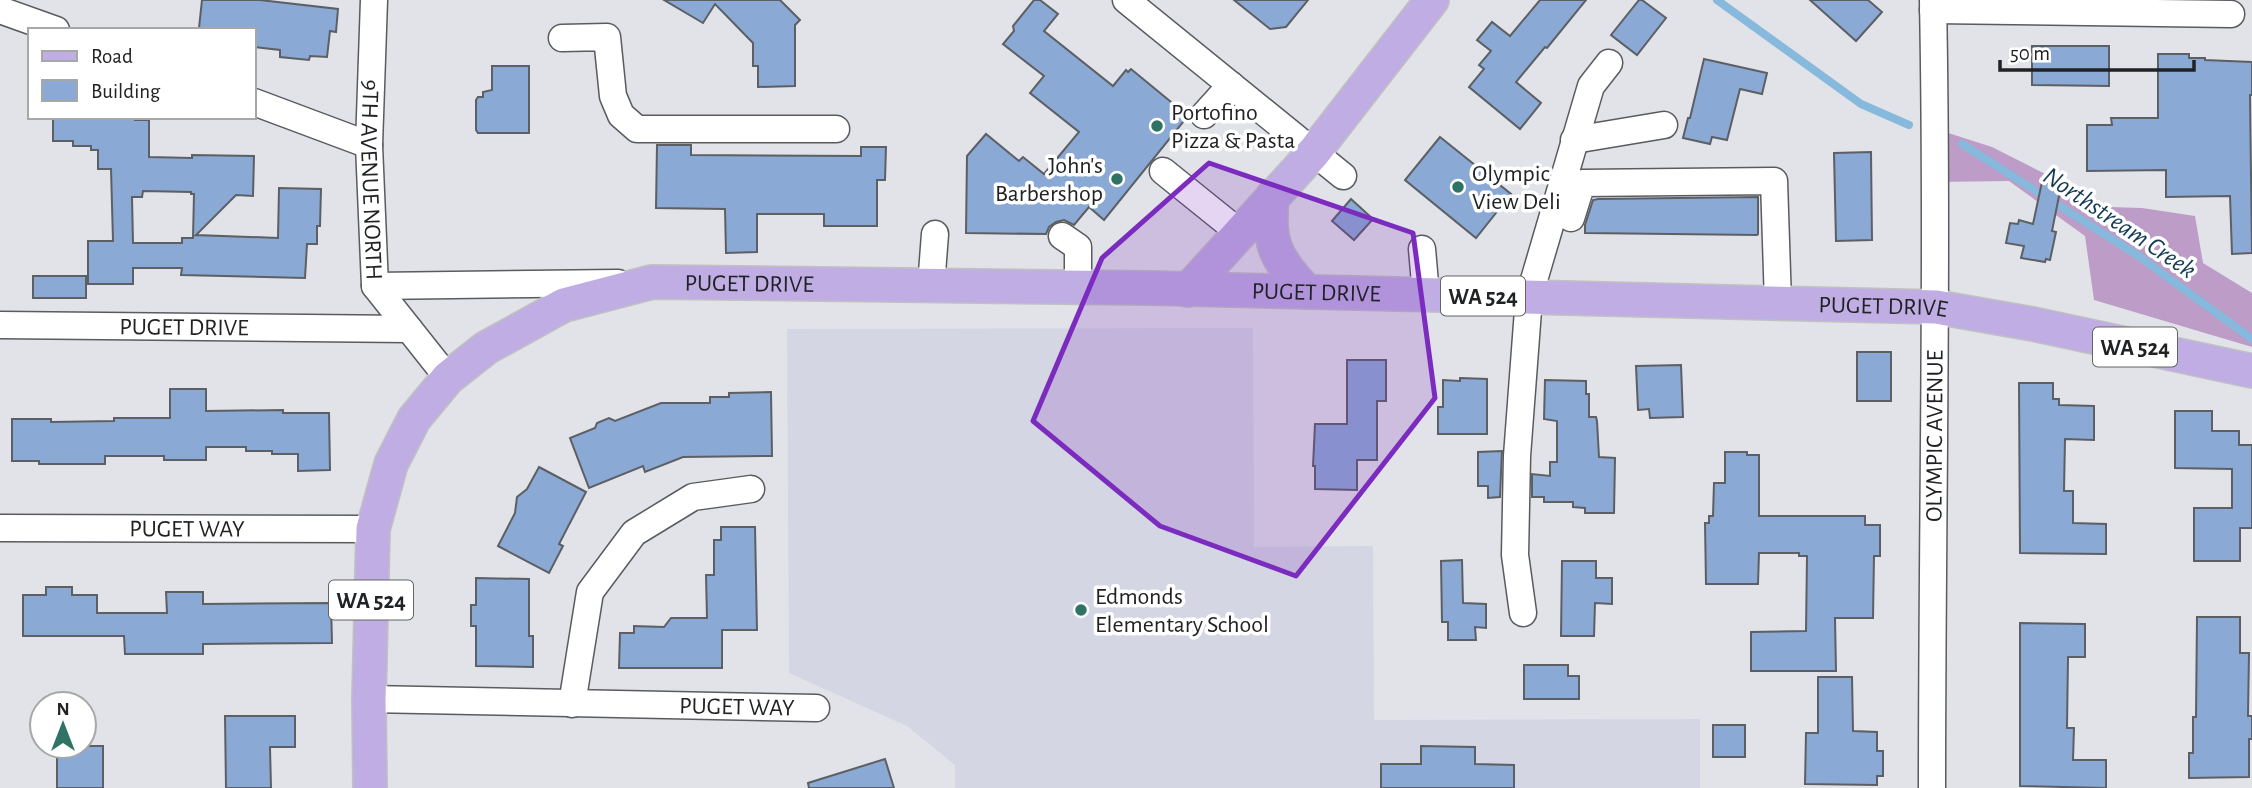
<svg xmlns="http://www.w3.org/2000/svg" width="2252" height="788" font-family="'Alegreya Sans',sans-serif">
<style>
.built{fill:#d4d6e3}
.forest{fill:#bd9cc8}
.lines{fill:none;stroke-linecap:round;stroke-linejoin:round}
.stream{stroke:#86b9db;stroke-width:8}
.building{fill:#8ba9d5;stroke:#5c5f64;stroke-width:2;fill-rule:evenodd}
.minor-casing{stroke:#5a5b60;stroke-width:29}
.major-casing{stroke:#c1c1c2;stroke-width:36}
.minor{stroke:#fff;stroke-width:26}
.major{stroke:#bfade3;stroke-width:33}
.marked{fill:#7b2cbf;fill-opacity:0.2;stroke:#7b2cbf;stroke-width:5;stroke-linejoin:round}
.poi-dot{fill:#2f7366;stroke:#fff;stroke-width:2.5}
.labels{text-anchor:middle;stroke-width:7;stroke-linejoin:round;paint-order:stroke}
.shield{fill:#fff;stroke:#646466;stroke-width:2}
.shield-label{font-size:23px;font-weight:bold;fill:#212224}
.poi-label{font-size:24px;fill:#212224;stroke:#fff;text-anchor:start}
.street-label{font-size:24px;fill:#212224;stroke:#fff}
.water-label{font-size:26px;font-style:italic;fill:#133c54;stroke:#fff}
</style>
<rect width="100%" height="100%" fill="#e2e3e9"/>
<path class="built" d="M1253 328 1254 547 1373 546 1374 720 1700 719V788H955V765L907 726 789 673 787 329Z"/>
<path class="forest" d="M1942 131 1992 147 2110 207 2142 208 2195 216 2203 263 2252 293V347L2094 300 2085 236 2009 181 1935 182Z"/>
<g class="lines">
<g class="stream">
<path d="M1717 0 1861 104 1909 125"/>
<path d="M1962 144 2137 255 2252 339"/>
</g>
</g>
<g class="building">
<path d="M202 0H260L338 9 336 32 330 31 327 57 310 56 309 60 280 57V50L254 47V30L199 28Z"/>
<path d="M664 0H780L800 20 795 25V86L758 87V66H753V43L715 4 703 23Z"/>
<path d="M1034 0H1040L1058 14 1044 31 1113 86 1126 70 1128 72 1131 69 1188 116 1104 220 1089 207 1074 225 1064 220 1056 222 1049 227 1046 234 966 233 967 156 986 134 1019 161 1023 157 1044 174 1079 132 1030 93 1044 76 1003 44 1014 31 1013 26Z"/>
<path d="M1234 0H1308L1286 27 1270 29Z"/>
<path d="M1540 0H1586L1547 48 1545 47 1516 82 1541 103 1520 129 1469 87 1484 69 1479 65 1491 51 1477 40 1492 22 1510 36Z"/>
<path d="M1639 0H1642L1666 18 1637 55 1611 35Z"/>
<path d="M1810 0H1868L1882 12 1856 41Z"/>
<path d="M2032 46H2109V86L2032 85Z"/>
<path d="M2158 54H2189V58H2205V60L2252 62V95H2250L2252 253 2232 254 2230 196 2166 197V170L2087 171V125H2112L2111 118H2158Z"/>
<path d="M1704 59 1767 73 1762 94 1740 89 1727 140 1712 137 1710 144 1683 138 1688 118H1690Z"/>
<path d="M492 66H529V133H478L476 130V100L478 97H483V92L492 90Z"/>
<path d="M53 117H135V120H149V157L192 158V155L254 156 253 196 236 195 196 235 278 238 279 188 321 189 320 226H317V244H307L305 278 181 275 182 268H133V284H88V241H113L111 169H98V150H91V146H73V141H53ZM143 191 191 192V194H194L193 238H182V243H133L132 197H142Z"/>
<path d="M1440 137 1511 194 1476 238 1405 180Z"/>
<path d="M657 145H691V155L861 156V147H886L885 180H877V226H824V214H757V252L726 253 725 209 656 208Z"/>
<path d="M1871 152 1872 240 1836 241 1834 153Z"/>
<path d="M2042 182 2061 186 2052 231 2056 232 2050 260 2046 259 2045 262 2021 258 2024 246 2006 243 2010 223 2018 224 2019 220 2033 224Z"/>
<path d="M1758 197V234L1757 235 1585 233V225L1593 200 1598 199Z"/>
<path d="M1351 199 1373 219 1354 240 1332 221Z"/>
<rect x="33" y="276" width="53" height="22"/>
<rect x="1857" y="352" width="34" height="49"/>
<path d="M1347 360H1386V401H1377V460H1357V490L1315 489V466H1313L1315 424H1347Z"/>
<path d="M1681 365 1683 417 1650 418 1649 409 1638 410 1636 366Z"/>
<path d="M1460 378 1487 379V434H1438V407H1443V380L1460 381Z"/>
<path d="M1545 380 1586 381V394H1589V417H1596L1597 421 1599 457 1615 458 1614 513H1585V508L1573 507V502H1544V497H1532V474L1550 476V462H1557V421L1544 419Z"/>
<path d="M2019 383H2053V399H2059V405L2094 406V440L2065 439 2064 491H2073V523L2106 524V554L2020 553Z"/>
<path d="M170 389H206V411L283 410V413H329L330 470 298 471V454H272V451H246V447H206V460H164V456H105V464H39V461H12V419H51V422L114 421V418H170Z"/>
<path d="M771 392 772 456 683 457 645 472 643 466 589 488 570 438 595 428 597 423 609 418 615 421 661 403H710V397H729V393Z"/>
<path d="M2175 411H2212V431H2239V445H2252V528H2240V561H2194V508H2232V469L2175 468Z"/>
<path d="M1502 451 1500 497 1488 498V486H1478V452Z"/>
<path d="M1725 452H1747V455H1759V516H1865V525H1880V556H1874L1873 618H1835L1836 671H1751V632L1806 631 1807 556H1799V553H1759L1758 584H1706L1705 523H1709V516H1713L1714 483H1725Z"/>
<path d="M539 467 586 492 559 544 563 546 549 573 498 546 515 513 517 497 527 489Z"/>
<path d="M721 527H755L757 630H722V668H619L620 633H634V626L664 627 671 618H707L706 575H714V540H721Z"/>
<path d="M1462 560 1463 603 1486 604V628L1475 627 1476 640H1448V622H1442L1441 561Z"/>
<path d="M1562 561H1596V578H1612V604L1595 603 1594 636H1561Z"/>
<path d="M476 578 529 579V636H533V667L476 666V626H471V605H476Z"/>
<path d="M46 587H72V595H97V613H167L166 592H203V604L331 603 332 643 203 644V654H125L124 636H23V595H46Z"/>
<path d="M2197 617H2240V653H2249L2248 716H2252V739H2249V777L2189 778V753H2193V717H2196Z"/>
<path d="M2020 623 2085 624V657H2068L2067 728H2074L2073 760H2106V788L2020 786Z"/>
<path d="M1524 665H1568V676H1579V699H1524Z"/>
<path d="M1818 677H1852L1853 731 1877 732V751H1883V776H1877V785L1805 784 1806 733H1818Z"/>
<path d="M225 716H295V747H270L271 788H226Z"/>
<rect x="1713" y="725" width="32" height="32"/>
<rect x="57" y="746" width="46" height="42"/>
<path d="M1421 746 1475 747V764L1514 765V788H1381V764H1421Z"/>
<path d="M885 759 894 788H809L808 783Z"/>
</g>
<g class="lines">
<g class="minor-casing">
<g id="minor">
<path id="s1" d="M374 0 369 145 375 286 448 378"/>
<path d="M1126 0 1343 176"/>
<path d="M0 10 56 30"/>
<path d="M1933 10 2231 14"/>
<path d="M562 38 607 37 613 96 621 115 637 129H836"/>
<path d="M254 102 369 145"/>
<path d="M1204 115 1231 85"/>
<path d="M1574 140 1664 125"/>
<path d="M1163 171 1240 233"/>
<path d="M1571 218 1582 183 1774 181 1778 303"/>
<path d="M1062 236 1078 247V288"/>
<path d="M1422 249 1426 295"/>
<path d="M375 286 618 283"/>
<path d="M931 286 935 234"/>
<path id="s2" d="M0 325 409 329"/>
<path id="s3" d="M0 528 373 529"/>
<path d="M1523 613 1515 555 1517 456 1529 297 1591 86 1609 63"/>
<path id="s4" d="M369 699 816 708"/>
<path d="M572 704 590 592 634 533 693 497 751 489"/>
<path id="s5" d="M1932 788C1932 525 1938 263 1933 0"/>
</g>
</g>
<g class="major-casing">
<g id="major">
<path d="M1272 197C1267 244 1276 259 1307 292"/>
<path d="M1188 290 1314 152 1432 0"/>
<path id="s6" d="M370 788 369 699 373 529 391 464 414 419 448 378 486 348 564 305 652 282 1150 288 1936 307 2033 324 2252 371"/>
</g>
</g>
<use href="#minor" class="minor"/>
<use href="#major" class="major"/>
</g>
<path class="marked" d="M1209 163 1413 233 1435 398 1296 576 1160 526 1033 421 1102 258Z"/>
<g class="poi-dot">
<circle cx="1157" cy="126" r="7"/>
<circle cx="1117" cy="179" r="7"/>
<circle cx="1458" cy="187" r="7"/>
<circle cx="1081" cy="610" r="7"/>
</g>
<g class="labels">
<g class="shield">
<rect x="1441" y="276.5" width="84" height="39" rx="5"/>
<rect x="2093" y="327.5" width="84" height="39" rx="5"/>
<rect x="329" y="580.5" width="84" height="39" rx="5"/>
</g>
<g class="shield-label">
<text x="1483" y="304">WA 524</text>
<text x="2135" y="355">WA 524</text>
<text x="371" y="608">WA 524</text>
</g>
<g class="poi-label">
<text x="1171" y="120">Portofino<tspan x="1171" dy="28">Pizza &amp; Pasta</tspan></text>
<text x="1103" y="173" text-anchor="end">John's<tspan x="1103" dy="28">Barbershop</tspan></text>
<text x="1472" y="181">Olympic<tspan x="1472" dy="28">View Deli</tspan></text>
<text x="1095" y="604">Edmonds<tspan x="1095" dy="28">Elementary School</tspan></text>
</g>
<g class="street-label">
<text dy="8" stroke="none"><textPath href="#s1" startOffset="180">9TH AVENUE NORTH</textPath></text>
<text dy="8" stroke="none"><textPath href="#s6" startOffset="756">PUGET DRIVE</textPath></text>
<text dy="8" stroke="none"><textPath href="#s6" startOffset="1323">PUGET DRIVE</textPath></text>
<text dy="8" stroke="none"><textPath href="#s6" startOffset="1890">PUGET DRIVE</textPath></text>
<text dy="8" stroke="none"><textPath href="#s2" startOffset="184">PUGET DRIVE</textPath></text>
<text dy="8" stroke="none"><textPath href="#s5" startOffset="352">OLYMPIC AVENUE</textPath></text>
<text dy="8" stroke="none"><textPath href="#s3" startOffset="187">PUGET WAY</textPath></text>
<text dy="8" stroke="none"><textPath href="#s4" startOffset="368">PUGET WAY</textPath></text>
</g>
<g class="water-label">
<text transform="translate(2120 222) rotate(34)" y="9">Northstream Creek</text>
</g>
</g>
<rect x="28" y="28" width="228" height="91" fill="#ffffff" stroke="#a6a7a7" stroke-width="2"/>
<rect x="42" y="51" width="35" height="10" fill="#bfade3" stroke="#a6a7a7" stroke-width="2"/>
<text x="91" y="63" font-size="21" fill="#212224">Road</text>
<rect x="42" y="80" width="35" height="21" fill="#8ba9d5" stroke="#a6a7a7" stroke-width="2"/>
<text x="91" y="98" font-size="21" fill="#212224">Building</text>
<g transform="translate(63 725)"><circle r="33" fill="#ffffff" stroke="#a6a7a7" stroke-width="2"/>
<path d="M0-5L12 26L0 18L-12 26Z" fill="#2f7366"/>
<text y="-10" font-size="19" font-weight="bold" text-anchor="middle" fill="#212224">N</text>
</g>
<path d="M2000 60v10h194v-10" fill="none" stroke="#212224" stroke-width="3.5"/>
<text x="2010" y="60" font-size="21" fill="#212224" stroke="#ffffff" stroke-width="5" paint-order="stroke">50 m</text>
</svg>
